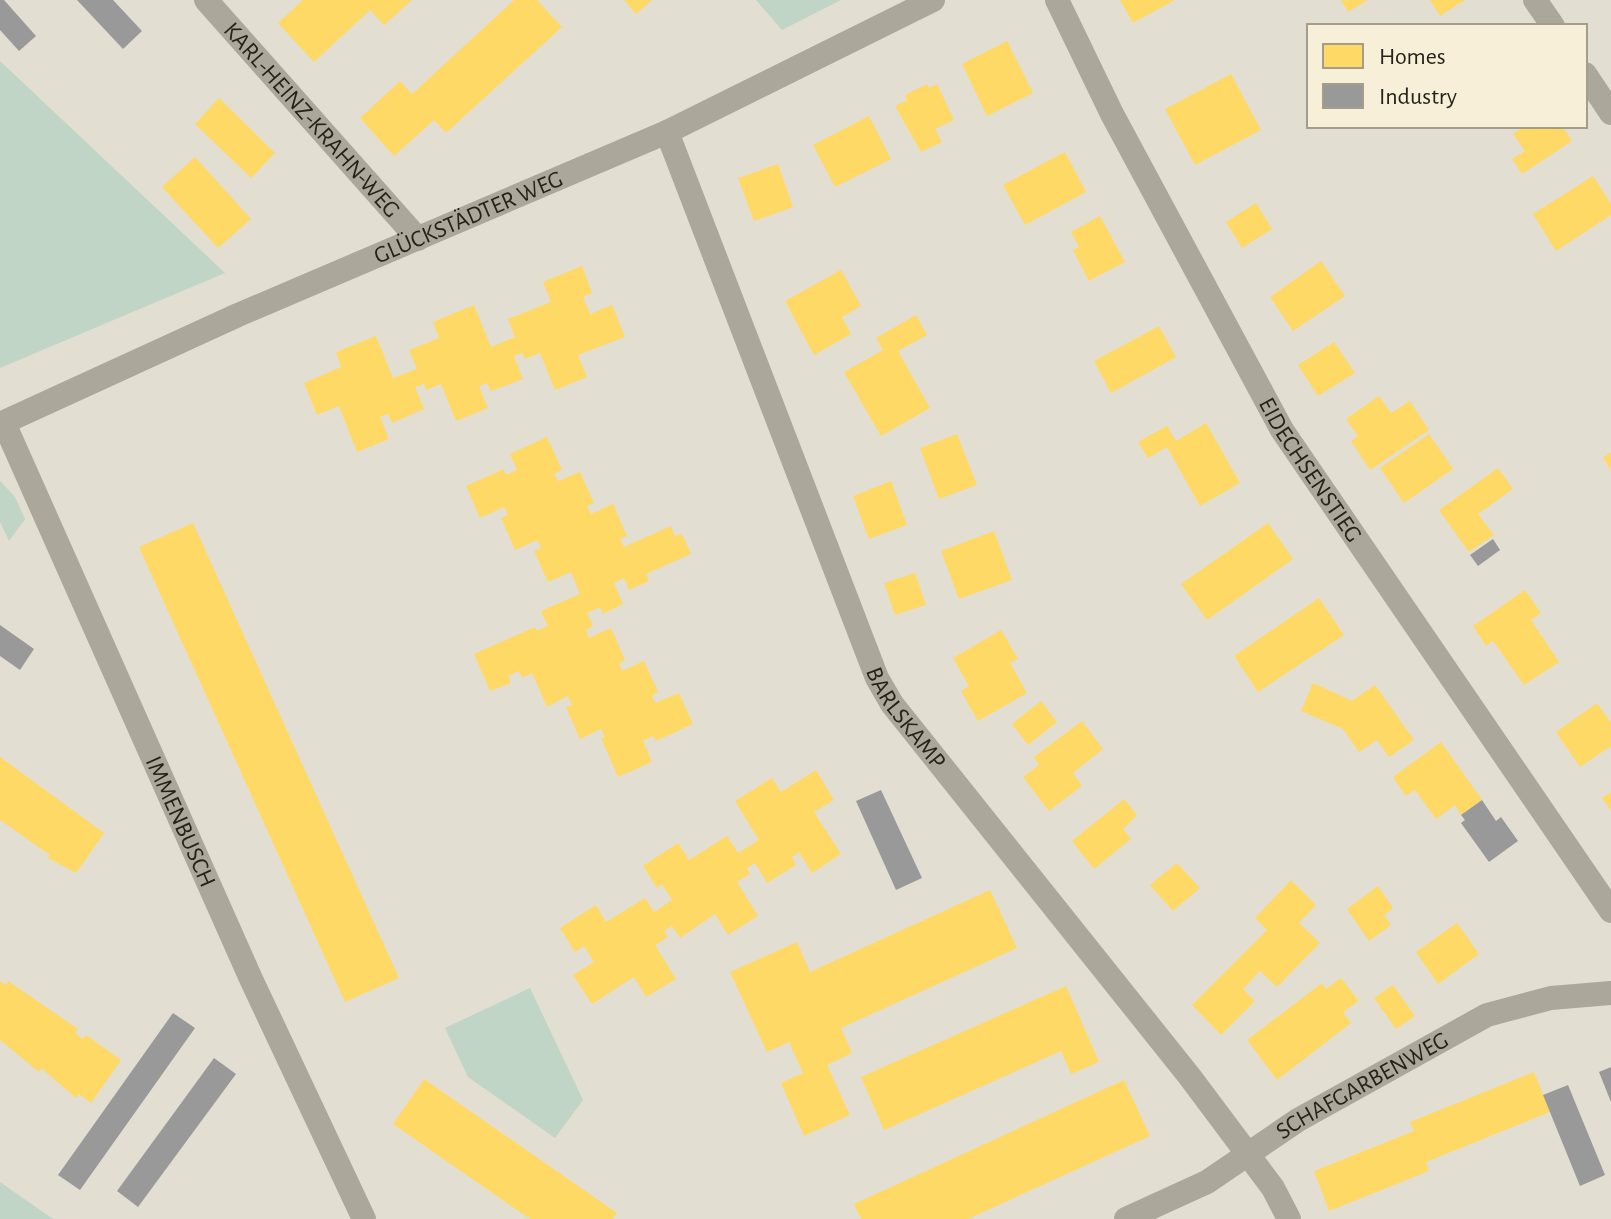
<svg xmlns="http://www.w3.org/2000/svg" width="1611" height="1219" font-family="'Alegreya Sans',sans-serif">
<style>
.green{fill:#c0d5c5}
.homes{fill:#ffd966}
.industry{fill:#999}
.lines{fill:none;stroke-linecap:round;stroke-linejoin:round}
.street{stroke:#aca79b;stroke-width:24}
.labels{text-anchor:middle;stroke-width:8;stroke-linejoin:round;paint-order:stroke}
.street-label{font-size:24px;fill:#252219;stroke:#f7efd8}
</style>
<rect width="100%" height="100%" fill="#e3ded2"/>
<g class="green">
<path d="M756 0H841L782 30Z"/>
<path d="M0 61 225 273 0 368Z"/>
<path d="M0 481 15 497 25 519 9 541 0 522Z"/>
<path d="M530 988 583 1100 555 1138 468 1077 445 1028Z"/>
<path d="M0 1182 53 1219H0Z"/>
</g>
<g class="homes">
<path d="M303 0H412L384 25 370 10 314 62 278 23Z"/>
<path d="M514 0H537L562 27 446 133 434 120 394 156 360 118 400 81 412 94Z"/>
<path d="M624 0H652L636 14Z"/>
<path d="M1120 0H1175L1133 23Z"/>
<path d="M1341 0H1368L1348 12Z"/>
<path d="M1430 0H1465L1440 16Z"/>
<path d="M1007 41 1033 93 987 116 962 64Z"/>
<path d="M1231 74 1261 130 1195 165 1165 109Z"/>
<path d="M927 84 929 88 937 84 954 120 935 129 942 142 921 152 895 106 907 100 905 95Z"/>
<path d="M219 98 275 153 251 178 195 124Z"/>
<path d="M869 116 891 159 835 187 813 145Z"/>
<path d="M1525 126H1562L1572 141 1522 174 1512 159 1525 151 1513 134Z"/>
<path d="M1065 152 1086 192 1025 225 1003 185Z"/>
<path d="M195 157 251 219 218 248 162 187Z"/>
<path d="M778 164 793 207 754 221 738 178Z"/>
<path d="M1593 176 1611 204V215L1556 251 1533 214Z"/>
<path d="M1256 203 1272 229 1242 248 1226 222Z"/>
<path d="M1100 216 1125 262 1089 281 1073 250 1079 247 1071 232Z"/>
<path d="M1321 261 1345 296 1293 331 1270 297Z"/>
<path d="M582 266 592 293 583 297 590 314 612 305 625 337 578 355 587 377 555 390 540 353 525 359 522 353 514 356 523 379 491 391 487 383 479 386 488 408 456 421 441 384 426 390 424 384 415 387 424 409 392 423 388 414 380 417 389 439 357 452 339 406 317 415 304 383 341 367 336 352 376 336 393 378 417 369 409 350 439 338 433 322 474 305 491 347 515 337 508 319 551 302 543 282Z"/>
<path d="M841 270 861 306 842 317 851 334 814 355 785 301Z"/>
<path d="M916 315 927 335 898 351 930 408 881 436 844 372 883 350 876 338Z"/>
<path d="M1159 326 1176 357 1111 393 1094 361Z"/>
<path d="M1334 342 1355 373 1318 396 1298 365Z"/>
<path d="M1379 396 1391 413 1410 401 1429 430 1370 470 1351 441 1358 436 1346 419Z"/>
<path d="M1206 423 1240 483 1200 506 1167 447 1148 458 1138 442 1167 426 1176 441Z"/>
<path d="M957 434 977 485 939 499 920 448Z"/>
<path d="M1429 434 1453 469 1404 503 1380 468Z"/>
<path d="M547 437 562 470 554 474 558 481 580 472 594 503 587 506 591 514 613 504 627 536 620 539 624 547 671 526 675 536 682 534 691 554 646 574 649 581 629 590 624 578 614 583 623 604 603 614 600 607 587 613 593 626 586 630 589 638 611 628 625 660 619 663 622 671 644 661 658 692 652 695 655 703 679 693 693 724 656 741 653 736 643 741 652 762 618 777 601 738 605 737 601 729 580 739 566 707 572 705 568 696 547 707 532 673 522 678 519 671 508 676 511 683 490 691 474 654 535 627 537 631 548 626 541 611 580 594 571 572 548 582 534 551 541 548 537 540 515 550 501 518 508 515 504 507 480 518 466 486 504 469 506 475 517 470 510 454Z"/>
<path d="M1611 452V470L1603 458Z"/>
<path d="M1498 468 1513 489 1478 514 1494 535 1469 552 1439 510Z"/>
<path d="M891 481 907 525 869 539 853 496Z"/>
<path d="M193 523 399 978 345 1002 139 547Z"/>
<path d="M1268 523 1293 559 1207 620 1181 584Z"/>
<path d="M994 531 1012 580 959 599 941 551Z"/>
<path d="M915 573 926 605 895 615 884 583Z"/>
<path d="M1525 590 1541 613 1531 620 1559 662 1524 685 1493 641 1486 646 1473 626Z"/>
<path d="M1319 598 1344 635 1258 692 1234 656Z"/>
<path d="M1001 630 1018 659 1010 663 1027 693 978 721 961 691 969 686 953 658Z"/>
<path d="M1313 683 1352 701 1375 685 1414 740 1389 757 1377 740 1359 752 1343 729 1301 711Z"/>
<path d="M1041 701 1057 722 1028 745 1012 724Z"/>
<path d="M1597 703 1611 723V746L1580 767 1556 732Z"/>
<path d="M1082 721 1103 749 1073 773 1082 786 1049 811 1023 777 1039 765 1034 757Z"/>
<path d="M1441 742 1482 800 1461 815 1455 805 1436 819 1415 790 1406 796 1393 777Z"/>
<path d="M0 757 104 833 76 873 48 858 50 855 0 820Z"/>
<path d="M816 770 834 800 814 812 841 854 812 873 799 852 792 857 796 865 767 883 755 863 747 868 750 874 737 882 758 916 728 935 715 914 680 938 672 926 664 931 668 937 655 945 676 979 646 997 634 977 592 1004 573 975 594 962 584 946 575 952 560 928 596 905 606 922 645 898 654 912 672 900 662 884 657 888 643 866 678 843 689 860 727 836 738 853 759 840 735 801 772 778 781 792Z"/>
<path d="M1611 792V811L1602 798Z"/>
<path d="M1124 799 1137 815 1123 829 1131 839 1094 869 1072 841Z"/>
<path d="M1177 863 1200 888 1173 911 1150 885Z"/>
<path d="M1291 880 1316 905 1299 923 1320 943 1277 987 1260 971 1243 989 1255 1001 1221 1035 1192 1005 1267 930 1255 918Z"/>
<path d="M1378 886 1393 908 1384 915 1391 925 1369 941 1347 909Z"/>
<path d="M990 890 1017 948 841 1028 852 1053 827 1065 850 1115 804 1136 781 1083 803 1073 789 1042 767 1052 730 972 797 942 810 972Z"/>
<path d="M1457 923 1479 954 1438 984 1416 952Z"/>
<path d="M1341 978 1359 1001 1343 1012 1351 1023 1277 1080 1247 1040 1322 983 1326 989Z"/>
<path d="M0 981 6 985 8 981 78 1029 75 1033 83 1039 86 1035 121 1060 91 1103 79 1094 76 1098 41 1068 39 1072 0 1040Z"/>
<path d="M1393 985 1415 1016 1396 1029 1374 998Z"/>
<path d="M1066 986 1099 1062 1071 1074 1061 1051 884 1130 861 1077Z"/>
<path d="M1534 1072 1550 1112 1426 1162 1429 1171 1329 1211 1314 1171 1414 1131 1410 1122Z"/>
<path d="M424 1079 617 1213 613 1219H530L393 1124Z"/>
<path d="M1124 1080 1150 1136 968 1219H861L854 1204Z"/>
</g>
<g class="industry">
<path d="M0 0H4L36 36 19 51 0 30Z"/>
<path d="M77 0H113L142 31 123 49Z"/>
<path d="M1493 539 1500 550 1478 566 1470 555Z"/>
<path d="M0 625 34 649 20 670 0 656Z"/>
<path d="M881 790 922 878 896 890 856 801Z"/>
<path d="M1482 800 1496 821 1501 817 1518 841 1489 862 1461 823 1465 820 1461 815Z"/>
<path d="M173 1013 195 1028 80 1190 58 1175Z"/>
<path d="M214 1058 236 1074 138 1207 117 1191Z"/>
<path d="M1611 1067V1102L1599 1072Z"/>
<path d="M1568 1085 1605 1175 1580 1186 1543 1095Z"/>
</g>
<g class="lines">
<g class="street">
<path id="s1" d="M206 0 418 239"/>
<path id="s2" d="M1057 0 1112 114 1282 430 1611 911"/>
<path d="M1535 0 1553 26"/>
<path d="M1585 74 1611 113"/>
<path id="s3" d="M667 132 877 678 892 704 1190 1077 1273 1188 1289 1219"/>
<path id="s4" d="M4 423 251 979 364 1219"/>
<path id="s5" d="M0 424 238 315 667 132 933 0"/>
<path id="s6" d="M1126 1219 1207 1182 1298 1120 1487 1015 1551 998 1611 993"/>
</g>
</g>
<g class="labels">
<g class="street-label">
<text dy="8" stroke="none"><textPath href="#s1" startOffset="160">KARL-HEINZ-KRAHN-WEG</textPath></text>
<text dy="8" stroke="none"><textPath href="#s5" startOffset="512">GLÜCKSTÄDTER WEG</textPath></text>
<text dy="8" stroke="none"><textPath href="#s2" startOffset="534">EIDECHSENSTIEG</textPath></text>
<text dy="8" stroke="none"><textPath href="#s3" startOffset="634">BARLSKAMP</textPath></text>
<text dy="8" stroke="none"><textPath href="#s4" startOffset="436">IMMENBUSCH</textPath></text>
<text dy="8" stroke="none"><textPath href="#s6" startOffset="272">SCHAFGARBENWEG</textPath></text>
</g>
</g>
<rect x="1307" y="24" width="280" height="104" fill="#f7efd8" stroke="#a39d8c" stroke-width="2"/>
<rect x="1323" y="44" width="40" height="24" fill="#ffd966" stroke="#a39d8c" stroke-width="2"/>
<text x="1379" y="64" font-size="24" fill="#252219">Homes</text>
<rect x="1323" y="84" width="40" height="24" fill="#999999" stroke="#a39d8c" stroke-width="2"/>
<text x="1379" y="104" font-size="24" fill="#252219">Industry</text>
</svg>
